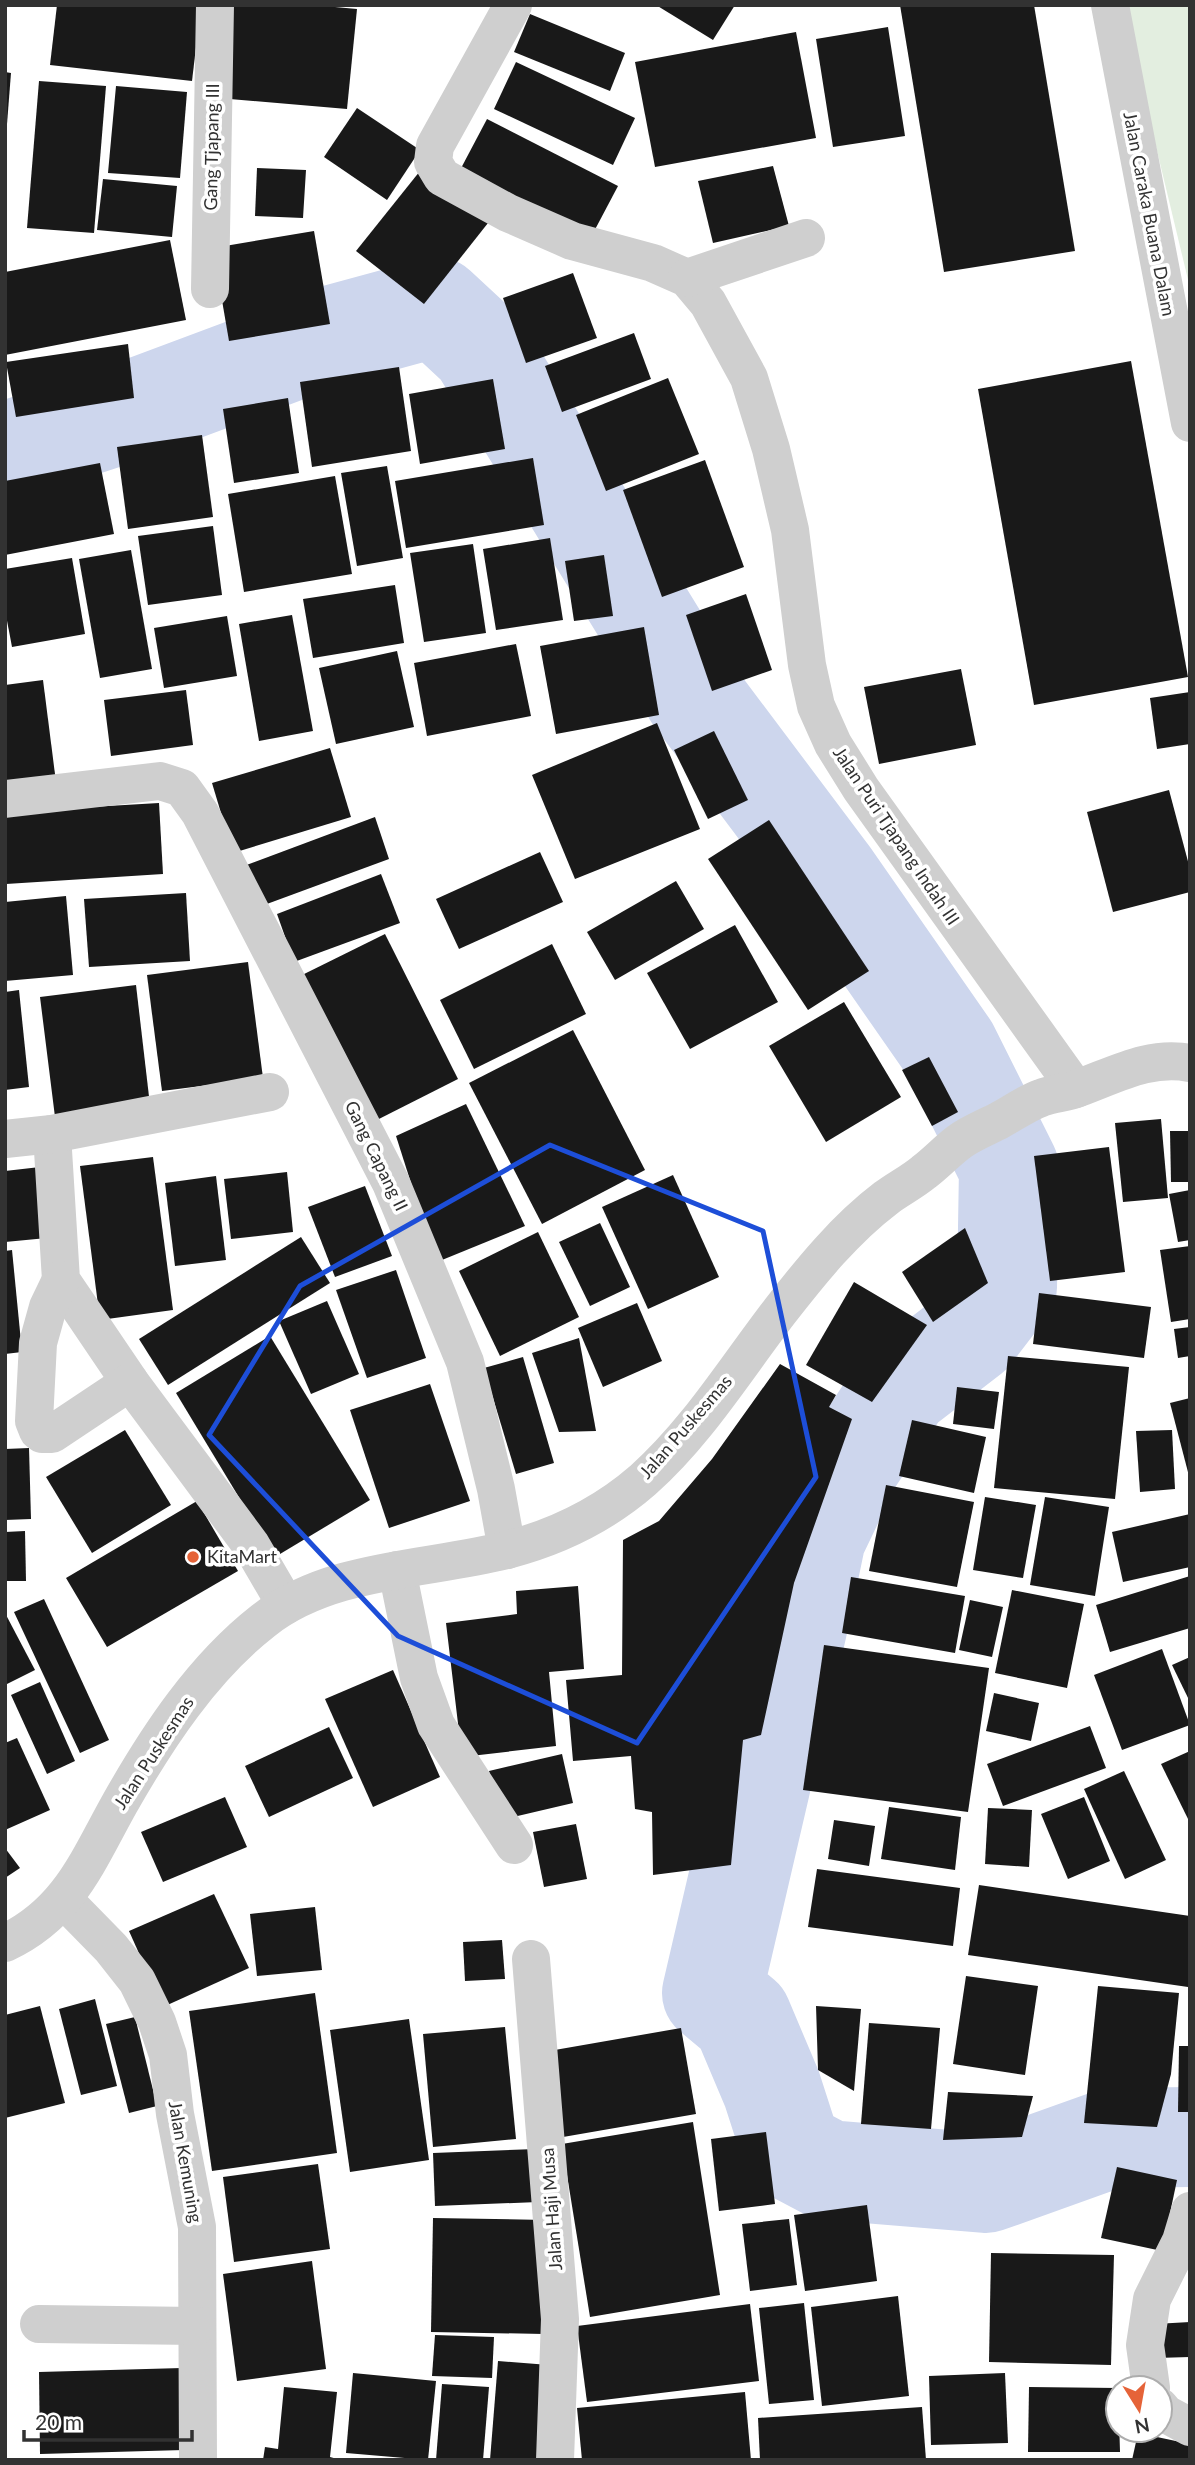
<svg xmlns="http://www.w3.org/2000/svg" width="1195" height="2465" font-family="Lato,sans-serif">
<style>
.green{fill:#e3eee0}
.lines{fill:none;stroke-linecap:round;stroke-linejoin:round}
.river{stroke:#cdd6ed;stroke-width:100}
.building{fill:#191919}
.minor{stroke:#cfcfcf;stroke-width:38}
.marked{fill:none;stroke:#1d4ed8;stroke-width:5;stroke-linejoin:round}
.poi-dot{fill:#e56338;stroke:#fff;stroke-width:2.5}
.labels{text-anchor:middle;stroke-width:7;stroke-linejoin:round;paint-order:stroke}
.street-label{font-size:18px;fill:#323232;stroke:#fff}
.poi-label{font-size:18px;fill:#323232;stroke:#fff;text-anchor:start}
</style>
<rect width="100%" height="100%" fill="#fff"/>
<path class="green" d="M1122 5H1190V288Z"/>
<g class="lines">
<path class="river" d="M5 452 127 412 333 335 436 307 480 348 694 696 830 877 949 1048 1009 1168 1007 1287 971 1334 901 1388 852 1462 816 1537 797 1628 712 1993 742 2018 772 2089 792 2151 828 2170 986 2183 1112 2138 1190 2137"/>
</g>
<g class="building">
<path d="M57 5H201L192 81 50 65Z"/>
<path d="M226 5H313L357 9 347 109 218 98Z"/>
<path d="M656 5H735L713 40Z"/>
<path d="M900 5H1034L1075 251 944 272Z"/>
<path d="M530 14 625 53 610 91 514 52Z"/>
<path d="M888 27 905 136 833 147 816 39Z"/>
<path d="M796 32 816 138 655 167 635 62Z"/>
<path d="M516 62 635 118 613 165 494 109Z"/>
<path d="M5 72 11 73 7 124 5 123Z"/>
<path d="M39 81 106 86 94 233 27 228Z"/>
<path d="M116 86 187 92 180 178 108 173Z"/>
<path d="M357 108 420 150 387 200 324 157Z"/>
<path d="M487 119 618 186 590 239 459 172Z"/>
<path d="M773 166 789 226 713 243 698 181Z"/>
<path d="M257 168 306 170 303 218 255 216Z"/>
<path d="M420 171 488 223 424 304 356 251Z"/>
<path d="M103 179 177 186 172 237 97 230Z"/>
<path d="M314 231 330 324 229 341 213 248Z"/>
<path d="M170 240 186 320 5 355V272Z"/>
<path d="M573 273 597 338 526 363 503 298Z"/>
<path d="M634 333 651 379 562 412 545 366Z"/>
<path d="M128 344 134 398 16 417 6 362Z"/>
<path d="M1131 361 1188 677 1034 705 978 389Z"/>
<path d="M399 367 411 451 312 467 300 382Z"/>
<path d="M668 378 699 454 606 491 576 415Z"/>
<path d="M493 379 505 449 420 464 409 394Z"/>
<path d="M288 398 299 473 234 483 223 409Z"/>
<path d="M202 435 213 517 128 529 117 447Z"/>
<path d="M533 458 544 525 406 548 395 481Z"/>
<path d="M705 460 744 567 662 597 623 490Z"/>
<path d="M100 463 114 534 5 555V481Z"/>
<path d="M387 466 403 558 357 566 341 473Z"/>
<path d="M335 476 352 574 244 592 228 494Z"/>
<path d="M213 526 222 595 148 605 138 536Z"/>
<path d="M550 538 563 620 496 630 483 549Z"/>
<path d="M473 544 486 633 424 642 410 553Z"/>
<path d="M131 550 152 669 100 678 79 559Z"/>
<path d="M604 555 613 616 574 621 565 561Z"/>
<path d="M72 558 85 634 12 647 5 610V569Z"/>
<path d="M395 585 404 643 313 658 303 599Z"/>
<path d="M746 594 772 670 712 691 686 615Z"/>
<path d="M292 615 313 731 259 741 239 624Z"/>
<path d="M227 616 237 676 164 688 154 628Z"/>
<path d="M644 627 659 715 556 734 540 646Z"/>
<path d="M516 644 531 716 427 736 414 663Z"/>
<path d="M397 651 414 727 336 744 319 668Z"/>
<path d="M961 669 976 745 879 764 864 687Z"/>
<path d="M43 680 56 782 5 789V685Z"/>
<path d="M186 690 193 745 111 756 104 700Z"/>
<path d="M1190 692V744L1157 749 1150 698Z"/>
<path d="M657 723 700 829 575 879 532 775Z"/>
<path d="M714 731 748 800 708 819 674 750Z"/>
<path d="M330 748 351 817 233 853 212 783Z"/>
<path d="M1169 790 1190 869V892L1113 912 1087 812Z"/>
<path d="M159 803 163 874 6 884 5 812Z"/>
<path d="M375 817 389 859 256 908 241 867Z"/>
<path d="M769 820 869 971 808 1010 708 859Z"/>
<path d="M540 852 563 902 459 949 436 899Z"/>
<path d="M381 874 400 923 294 962 277 914Z"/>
<path d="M676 881 704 929 615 980 587 932Z"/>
<path d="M186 893 190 961 89 967 84 899Z"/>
<path d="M66 896 73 975 5 981V902Z"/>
<path d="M735 925 778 1002 690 1049 647 973Z"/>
<path d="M385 934 458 1079 367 1125 294 979Z"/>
<path d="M552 944 586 1014 474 1069 440 1000Z"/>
<path d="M248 962 263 1078 162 1091 147 975Z"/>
<path d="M136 985 150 1105 55 1117 40 997Z"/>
<path d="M19 990 29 1087 5 1090V992Z"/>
<path d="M844 1002 901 1097 826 1142 769 1046Z"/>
<path d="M573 1030 645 1170 542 1224 469 1083Z"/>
<path d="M929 1057 958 1112 932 1126 902 1070Z"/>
<path d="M466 1104 525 1226 442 1260 418 1205 396 1136Z"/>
<path d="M1161 1119 1168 1198 1123 1202 1115 1123Z"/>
<path d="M1170 1131H1190V1182H1171Z"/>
<path d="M1109 1147 1125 1272 1050 1281 1034 1156Z"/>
<path d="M153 1157 173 1310 100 1320 80 1166Z"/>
<path d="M40 1167 47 1238 5 1242V1171Z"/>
<path d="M287 1172 293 1232 231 1239 224 1179Z"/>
<path d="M673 1175 719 1277 648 1309 602 1207Z"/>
<path d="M216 1176 226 1260 175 1266 165 1183Z"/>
<path d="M365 1186 392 1256 335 1277 308 1207Z"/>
<path d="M1190 1190V1240L1178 1242 1169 1194Z"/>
<path d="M600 1223 630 1287 590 1306 559 1242Z"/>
<path d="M965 1228 988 1283 933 1322 902 1272Z"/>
<path d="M538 1232 579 1317 500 1356 459 1271Z"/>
<path d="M301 1237 330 1283 168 1385 139 1339Z"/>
<path d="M1190 1246V1319L1171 1322 1160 1250Z"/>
<path d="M12 1250 22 1352 5 1354V1251Z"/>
<path d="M396 1270 426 1358 367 1378 336 1290Z"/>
<path d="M854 1282 927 1325 872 1402 806 1365Z"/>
<path d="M1039 1293 1151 1307 1144 1358 1033 1344Z"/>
<path d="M327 1301 359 1374 311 1394 279 1321Z"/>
<path d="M637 1303 662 1361 603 1387 578 1328Z"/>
<path d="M1190 1327V1356L1178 1358 1174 1329Z"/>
<path d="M270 1336 370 1500 275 1557 176 1393Z"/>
<path d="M579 1338 596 1431 559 1432 532 1353Z"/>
<path d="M1008 1356 1129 1367 1115 1499 994 1488Z"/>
<path d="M523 1357 554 1463 516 1474 484 1368Z"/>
<path d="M780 1364 836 1395 829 1407 852 1419 794 1583 761 1735 743 1740 731 1865 653 1875 652 1812 635 1809 631 1756 573 1761 566 1680 622 1675 623 1540 659 1521 712 1459Z"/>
<path d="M430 1384 470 1501 389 1528 350 1410Z"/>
<path d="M957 1387 999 1392 994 1429 953 1424Z"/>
<path d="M1190 1398V1476H1189L1170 1403Z"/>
<path d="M912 1420 986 1437 974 1493 899 1476Z"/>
<path d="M125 1430 171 1505 92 1553 46 1477Z"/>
<path d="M1172 1430 1175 1489 1140 1492 1136 1431Z"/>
<path d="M29 1448 31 1519 5 1520V1449Z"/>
<path d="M886 1485 974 1502 957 1587 869 1571Z"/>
<path d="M985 1497 1036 1505 1023 1578 973 1570Z"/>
<path d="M1045 1497 1109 1507 1095 1596 1030 1585Z"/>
<path d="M197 1501 238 1571 107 1647 66 1578Z"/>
<path d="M1190 1514V1567L1123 1582 1112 1532Z"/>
<path d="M25 1531 26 1581H5V1532Z"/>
<path d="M1190 1576V1628L1110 1652 1096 1605Z"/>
<path d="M851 1577 965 1596 955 1653 842 1633Z"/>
<path d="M578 1586 584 1669 549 1672 556 1746 462 1757 446 1623 517 1614 516 1591Z"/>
<path d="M1012 1590 1084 1604 1067 1688 995 1673Z"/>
<path d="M44 1599 109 1740 80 1753 14 1612Z"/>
<path d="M970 1600 1003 1607 992 1657 959 1650Z"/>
<path d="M5 1613 35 1670 5 1685Z"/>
<path d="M824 1645 989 1668 968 1812 803 1790Z"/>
<path d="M1162 1649 1190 1725 1122 1750 1094 1675Z"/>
<path d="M1190 1657V1702L1172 1665Z"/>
<path d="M393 1670 440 1777 373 1807 325 1699Z"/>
<path d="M40 1682 75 1761 47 1774 11 1695Z"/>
<path d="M994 1693 1039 1703 1031 1741 986 1731Z"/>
<path d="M1090 1726 1106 1768 1003 1806 987 1764Z"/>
<path d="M329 1727 353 1778 269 1817 245 1766Z"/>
<path d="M17 1738 50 1810 5 1830V1743Z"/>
<path d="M1190 1751V1823L1161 1764Z"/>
<path d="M562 1754 573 1803 501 1820 489 1771Z"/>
<path d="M1124 1771 1166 1860 1125 1879 1084 1789Z"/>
<path d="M225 1797 247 1847 163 1882 141 1832Z"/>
<path d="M1084 1797 1110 1861 1068 1879 1041 1814Z"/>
<path d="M889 1807 961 1817 955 1870 881 1859Z"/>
<path d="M988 1808 1032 1810 1029 1867 985 1864Z"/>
<path d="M834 1820 875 1826 869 1866 828 1859Z"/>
<path d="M576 1824 587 1879 544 1887 533 1832Z"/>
<path d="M5 1848 20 1868 5 1878Z"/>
<path d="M817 1869 960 1888 953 1946 808 1927Z"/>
<path d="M979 1885 1190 1916 1188 1987 968 1955Z"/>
<path d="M214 1894 249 1968 163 2007 129 1931Z"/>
<path d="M315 1907 322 1970 257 1976 250 1914Z"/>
<path d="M502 1940 505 1979 465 1981 463 1942Z"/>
<path d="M966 1976 1038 1986 1025 2075 953 2064Z"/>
<path d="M1098 1986 1179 1993 1171 2074 1157 2127 1084 2123Z"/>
<path d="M315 1993 337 2153 212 2171 189 2011Z"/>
<path d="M95 1999 117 2086 81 2095 59 2009Z"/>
<path d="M40 2006 65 2103 5 2118V2015Z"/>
<path d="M816 2006 861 2009 854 2091 818 2070Z"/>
<path d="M135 2017 157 2106 129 2113 106 2024Z"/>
<path d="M409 2019 429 2160 350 2172 330 2030Z"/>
<path d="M869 2023 940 2028 931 2129 861 2124Z"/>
<path d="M505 2027 516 2139 433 2147 423 2034Z"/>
<path d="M681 2028 696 2114 563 2137 549 2051Z"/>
<path d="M1179 2046H1190V2112H1178Z"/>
<path d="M948 2092 1033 2096 1022 2137 943 2140Z"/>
<path d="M693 2122 720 2295 590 2317 562 2144Z"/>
<path d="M766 2132 775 2204 719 2211 711 2139Z"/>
<path d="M536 2149 538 2202 435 2206 433 2153Z"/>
<path d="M318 2164 330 2249 234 2262 223 2177Z"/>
<path d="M1117 2167 1177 2180 1162 2251 1101 2238Z"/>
<path d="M867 2205 877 2281 805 2291 794 2215Z"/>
<path d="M433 2218 546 2220 544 2334 431 2332Z"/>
<path d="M789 2219 797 2285 750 2291 742 2224Z"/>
<path d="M991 2253 1114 2255 1111 2365 989 2362Z"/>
<path d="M312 2261 326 2369 237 2381 223 2274Z"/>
<path d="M898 2296 909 2396 822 2406 811 2307Z"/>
<path d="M804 2303 814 2400 769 2404 759 2308Z"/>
<path d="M750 2304 759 2381 587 2402 577 2326Z"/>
<path d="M1190 2322V2357L1156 2358 1155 2324Z"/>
<path d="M435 2335 494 2337 492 2378 432 2376Z"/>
<path d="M498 2361 549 2365 542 2460H490Z"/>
<path d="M182 2368 184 2450 40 2454 39 2372Z"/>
<path d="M353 2373 436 2381 428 2460 346 2453Z"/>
<path d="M1005 2373 1008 2443 931 2445 929 2376Z"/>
<path d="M442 2384 489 2387 483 2460H436Z"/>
<path d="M284 2387 337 2392 330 2457 341 2460H263L265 2447 278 2449Z"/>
<path d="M1029 2387 1118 2388 1120 2452H1028Z"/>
<path d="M745 2392 751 2460H582L577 2408Z"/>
<path d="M922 2407 926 2460H760L758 2418Z"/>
<path d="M1138 2433 1190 2444V2460H1132Z"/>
</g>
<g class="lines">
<g class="minor">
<path d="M513 5 435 146 433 162 442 177 508 213 572 241 653 263 687 278 708 303 749 378 771 449 790 530 807 665 816 706 833 744 861 789 1076 1089"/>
<path d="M1110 5 1190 423"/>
<path d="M687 278 806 238"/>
<path d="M210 289 215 5"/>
<path d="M5 799 160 781 182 788 200 813 391 1183 465 1362 496 1489 507 1550"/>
<path d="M52 1134 61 1280 130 1382 251 1545 286 1605"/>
<path d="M5 1139 52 1134 270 1092"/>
<path d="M61 1280 48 1307 38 1343 34 1421 38 1431 42 1434H52L130 1382"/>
<path d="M397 1570 419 1678 436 1725 514 1845"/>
<path d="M64 1900 111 1948 137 1981 157 2022 168 2055 175 2114 197 2227 198 2460"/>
<path d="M5 1943C69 1913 88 1860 120 1803 158 1736 203 1668 263 1621 329 1568 428 1570 507 1550 557 1537 604 1514 643 1480 697 1432 736 1368 780 1311 811 1271 845 1229 886 1198 898 1189 912 1182 924 1172 936 1163 947 1151 959 1142 971 1133 987 1127 1000 1120 1013 1113 1027 1103 1041 1098 1053 1093 1067 1093 1079 1088 1115 1075 1150 1055 1190 1063"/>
<path d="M531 1959 560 2319 555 2460"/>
<path d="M39 2324 197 2326"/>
<path d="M1151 2388 1145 2345 1152 2299 1181 2241 1190 2211"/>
<path d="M1160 2407 1166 2414 1190 2427"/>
</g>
</g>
<path class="marked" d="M550 1145 763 1231 816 1477 637 1743 398 1636 209 1435 300 1286Z"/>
<circle class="poi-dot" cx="193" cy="1557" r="7"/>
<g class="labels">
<g class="street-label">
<text transform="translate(212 147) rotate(-89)" y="6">Gang Tjapang III</text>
<text transform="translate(1149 214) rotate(79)" y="6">Jalan Caraka Buana Dalam</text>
<text transform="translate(896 836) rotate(56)" y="6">Jalan Puri Tjapang Indah III</text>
<text transform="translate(376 1156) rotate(64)" y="6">Gang Capang II</text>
<text transform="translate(686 1427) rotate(-49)" y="6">Jalan Puskesmas</text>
<text transform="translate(154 1753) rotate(-57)" y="6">Jalan Puskesmas</text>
<text transform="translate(185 2162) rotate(80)" y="6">Jalan Kemuning</text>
<text transform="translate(552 2209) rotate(-94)" y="6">Jalan Haji Musa</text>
</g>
<g class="poi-label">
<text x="207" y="1563">KitaMart</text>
</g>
</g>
<rect width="1195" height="2465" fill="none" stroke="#323232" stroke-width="14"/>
<g transform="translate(1139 2409) rotate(169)"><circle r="33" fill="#ffffff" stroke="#adadad" stroke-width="2"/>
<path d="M0-5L12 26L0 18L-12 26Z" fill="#e56338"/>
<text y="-10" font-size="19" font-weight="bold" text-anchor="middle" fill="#323232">N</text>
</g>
<path d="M24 2430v10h168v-10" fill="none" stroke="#323232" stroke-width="3.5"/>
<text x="35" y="2430" font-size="21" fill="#323232" stroke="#ffffff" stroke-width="5" paint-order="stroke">20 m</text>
</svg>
